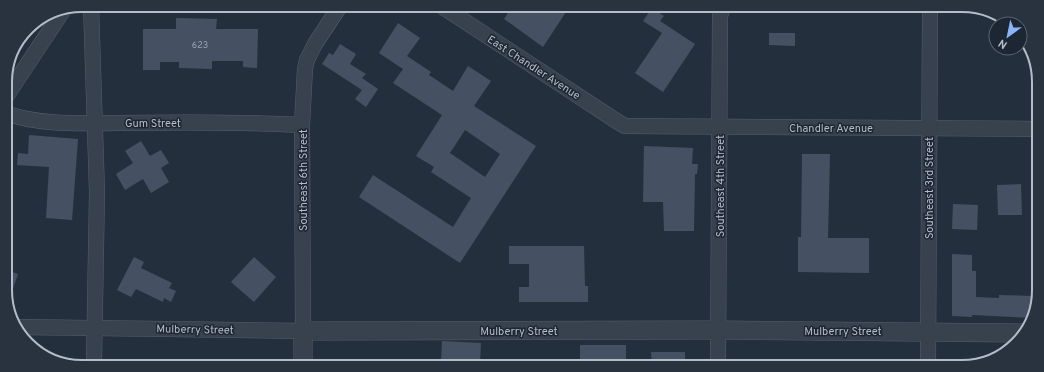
<svg xmlns="http://www.w3.org/2000/svg" width="1044" height="372" font-family="Overpass,sans-serif">
<style>
.building{fill:#455162;fill-rule:evenodd}
.lines{fill:none;stroke-linecap:round;stroke-linejoin:round}
.minor-casing{stroke:#565f6c;stroke-width:16}
.tertiary-casing{stroke:#565f6c;stroke-width:19}
.minor{stroke:#38414e;stroke-width:15}
.tertiary{stroke:#38414e;stroke-width:18}
.labels{text-anchor:middle;stroke-width:3;stroke-linejoin:round;paint-order:stroke}
.number-label{font-size:9px;fill:#98a1af}
.street-label{font-size:11px;fill:#b4bcc9;stroke:#1d2633}
.rim{fill:none;stroke:#b4bcc9;stroke-width:2}
</style>
<rect width="100%" height="100%" fill="#242f3e"/>
<g class="building">
<path d="M512 7H558L566 12 543 47 504 19Z"/>
<path d="M652 8 664 16 660 21 695 44 663 92 635 73 662 33 643 21Z"/>
<path d="M176 18 217 19 216 29H258L257 68 243 67V61H212V69L179 68V62H160V70H143V29H176Z"/>
<path d="M398 23 420 38 407 56 431 72 429 75 453 91 468 66 491 81 474 106 536 146 460 263 359 197 373 175 453 227 471 198 431 172 434 167 416 156 442 115 393 83 403 69 379 53ZM465 130 500 154 485 177 450 153Z"/>
<path d="M769 33H795V46L769 45Z"/>
<path d="M340 44 356 54 350 64 366 74 362 78 378 89 366 107 355 99 362 90 322 64 329 53 333 55Z"/>
<path d="M29 135 78 139 72 220 46 218 49 167 17 165 18 153 28 154Z"/>
<path d="M141 141 150 156 161 150 169 163 161 168 169 182 151 193 143 179 125 190 116 174 133 163 125 151Z"/>
<path d="M644 146 693 148 692 164H698L697 174H695L694 231H664L663 202H643Z"/>
<path d="M802 154H830L828 238H869V273L798 272V237H801Z"/>
<path d="M1021 184 1022 215H998L997 185Z"/>
<path d="M953 204 978 205 977 230 952 229Z"/>
<path d="M509 246H584L585 286H588V302H519V287H529V264H509Z"/>
<path d="M952 254 972 255V271H976V297L999 298V295L1035 296V315L1033 318 972 315V317L952 316Z"/>
<path d="M134 257 144 262 141 268 172 283 169 288 176 291 171 302 164 298 163 302 136 289 131 297 117 290Z"/>
<path d="M254 257 276 277 254 302 231 282Z"/>
<path d="M6 270 18 274 8 303H6Z"/>
<path d="M442 341 481 343 480 364 441 362Z"/>
<rect x="580" y="345" width="46" height="20"/>
<path d="M651 352H685V366H652Z"/>
</g>
<g class="lines">
<g class="minor-casing">
<g id="minor">
<path d="M91 5 97 192 94 363"/>
<path d="M443 7 618 122 625 126 1038 129"/>
<path d="M5 98 62 12"/>
<path d="M5 113C42 126 82 123 120 123 180 122 242 122 302 125"/>
<path d="M17 327 303 331 302 125 305 69 307 60 315 44 340 6"/>
<path d="M718 366 720 16 723 8"/>
<path d="M928 367 930 9"/>
</g>
</g>
<g class="tertiary-casing">
<path id="tertiary" d="M303 364V331L718 330 1022 333"/>
</g>
<use href="#minor" class="minor"/>
<use href="#tertiary" class="tertiary"/>
</g>
<g class="labels">
<g class="number-label">
<text x="200" y="48">623</text>
</g>
<g class="street-label">
<text transform="translate(534 67) rotate(33)" y="4">East Chandler Avenue</text>
<text x="153" y="127">Gum Street</text>
<text x="831" y="132">Chandler Avenue</text>
<text transform="translate(303 180) rotate(-90)" y="4">Southeast 6th Street</text>
<text transform="translate(720 186) rotate(-90)" y="4">Southeast 4th Street</text>
<text transform="translate(929 188) rotate(-90)" y="4">Southeast 3rd Street</text>
<text transform="translate(195 329) rotate(1)" y="4">Mulberry Street</text>
<text x="519" y="335">Mulberry Street</text>
<text x="843" y="335">Mulberry Street</text>
</g>
</g>
<path d="M0 0H1044V372H0ZM82 12H962A70 70 0 0 1 1032 82V290A70 70 0 0 1 962 360H82A70 70 0 0 1 12 290V82A70 70 0 0 1 82 12Z" fill="#29323f" fill-rule="evenodd"/>
<path class="rim" d="M82 12H962A70 70 0 0 1 1032 82V290A70 70 0 0 1 962 360H82A70 70 0 0 1 12 290V82A70 70 0 0 1 82 12Z"/>
<g transform="translate(1008 36) rotate(213)"><circle r="19" fill="#1d2633" stroke="#59626f"/>
<path d="M0-3L7 15L0 10L-7 15Z" fill="#8ab4f8"/>
<text y="-6" font-size="11" font-weight="bold" text-anchor="middle" fill="#b4bcc9">N</text>
</g>
</svg>
